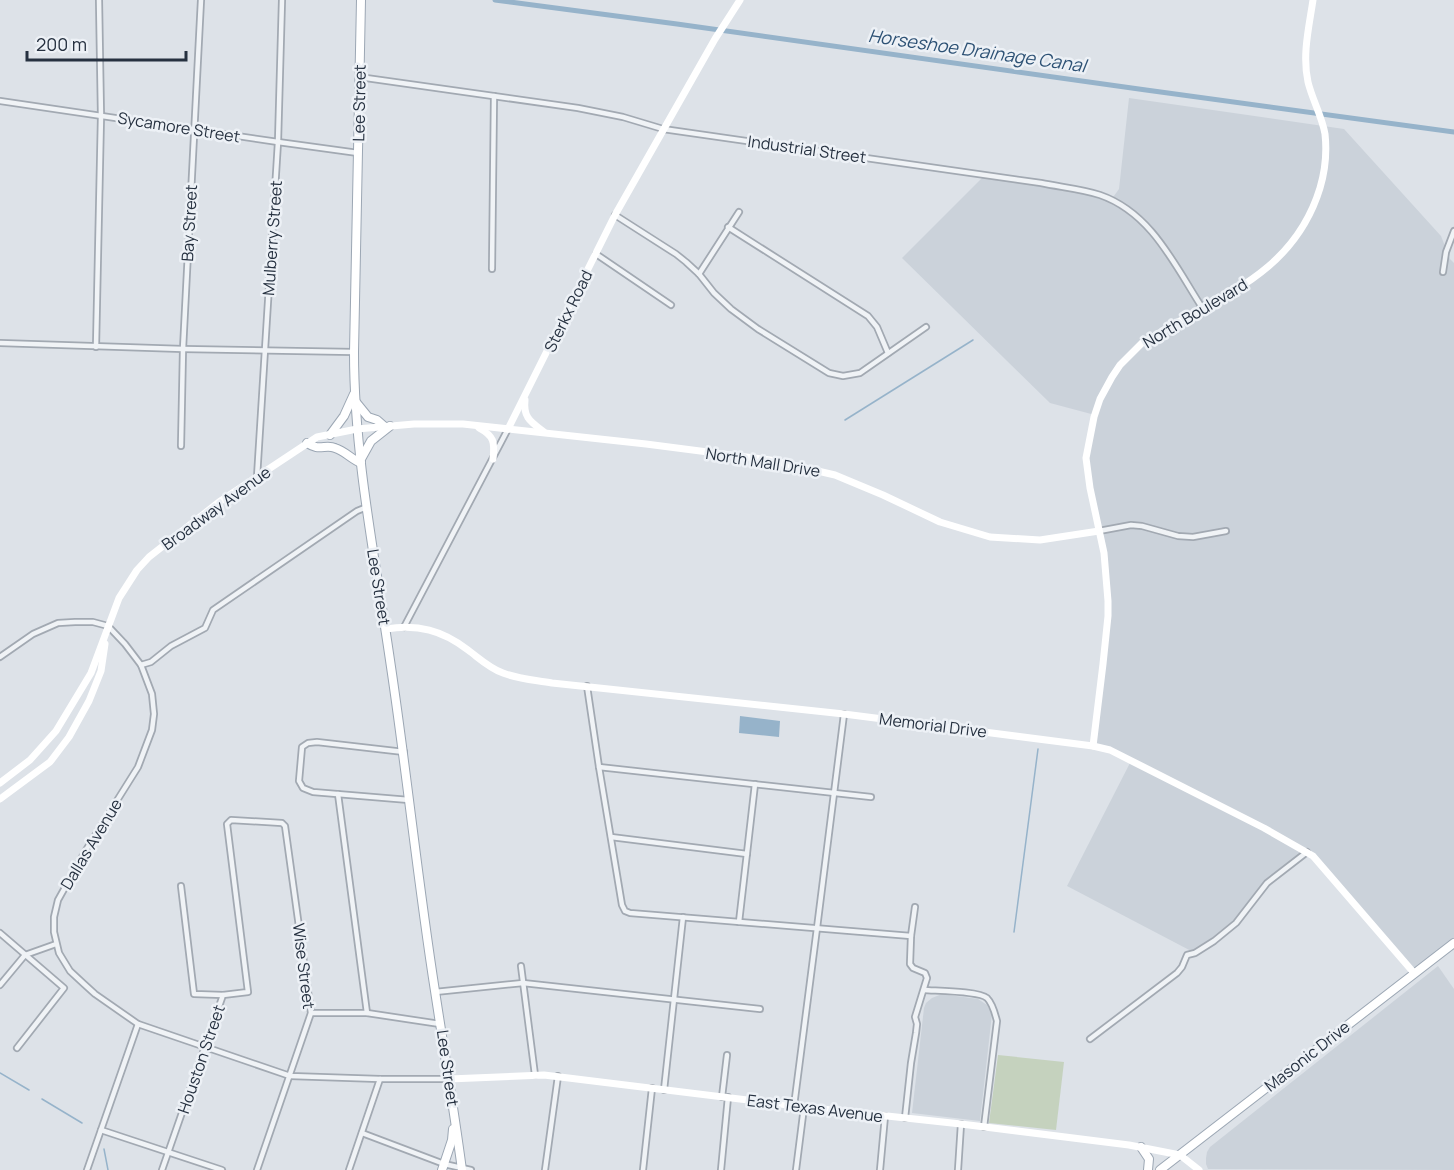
<svg xmlns="http://www.w3.org/2000/svg" width="1454" height="1170" font-family="Manrope,sans-serif">
<style>
.built{fill:#cbd2da}
.green{fill:#c5d2be}
.water{fill:#96b3ca}
.lines{fill:none;stroke-linecap:round;stroke-linejoin:round}
.stream{stroke:#96b3ca;stroke-width:1.5}
.canal{stroke:#96b3ca;stroke-width:5}
.street-casing{stroke:#a2a9b2;stroke-width:8}
.primary-casing{stroke:#9ca7b4;stroke-width:10}
.street{stroke:#f0f3f6;stroke-width:4.5}
.secondary{stroke:#fff;stroke-width:7}
.primary{stroke:#fff;stroke-width:8}
.labels{text-anchor:middle;stroke-width:5;stroke-linejoin:round;paint-order:stroke}
.street-label{font-size:16px;fill:#263140;stroke:#edf1f6}
.water-label{font-size:18px;font-style:italic;fill:#2e5275;stroke:#edf1f6}
</style>
<rect width="100%" height="100%" fill="#dde2e8"/>
<g class="built">
<path d="M1129 98 1344 129 1441 236 1450 259 1454 263V943L1414 973 1307 852 1267 883 1236 923 1195 953 1067 886 1131 761 1093 746 1108 616 1104 553 1086 458 1095 415 1050 403 902 258 985 175 1099 195 1111 200 1119 189Z"/>
<path d="M1438 966 1454 989V1170L1208 1169 1206 1164V1158L1207 1152 1210 1147Z"/>
<path d="M942 994 978 999 987 1005 992 1014 980 1121 912 1113 924 1008 926 1003 932 998Z"/>
</g>
<path class="green" d="M998 1055 1064 1062 1056 1130 989 1123Z"/>
<path class="water" d="M740 716 780 721 779 737 739 733Z"/>
<g class="lines">
<g class="stream">
<path d="M845 420 973 340"/>
<path d="M1014 932 1038 749"/>
<path d="M0 1073 29 1090"/>
<path d="M42 1099 82 1123"/>
<path d="M104 1149 108 1170"/>
</g>
<path class="canal" d="M495 0 677 24 1146 90 1454 132"/>
<g class="street-casing">
<g id="street">
<path d="M359 77 578 108 623 117 663 129 1041 183C1060 187 1082 189 1100 195 1152 213 1175 266 1203 309"/>
<path d="M0 101 278 142 358 153"/>
<path d="M615 215 676 254 686 262 699 274 714 293 731 309 758 329 829 373 843 376 860 373 926 327"/>
<path d="M728 227 868 316 877 327 888 353"/>
<path d="M596 254 671 305"/>
<path d="M492 269 494 96"/>
<path d="M1443 272 1446 252 1454 231"/>
<path d="M699 274 739 212"/>
<path d="M0 343 183 349 354 352"/>
<path d="M96 347 101 116 99 0"/>
<path d="M181 446 183 349 201 0"/>
<path d="M257 477 278 142 282 0"/>
<path d="M1099 531 1131 525 1142 526 1178 536 1193 537 1226 531"/>
<path d="M404 627 508 429"/>
<path d="M0 657 33 634 58 623 75 622H93L108 626 125 644 141 665 152 694 154 714 152 730 138 767 86 850 58 900 54 917V932L59 953 70 971 84 984 95 994 138 1024 290 1076 380 1079H449"/>
<path d="M141 665 151 662 171 646 205 628 213 610 357 511 367 507"/>
<path d="M587 686 599 767 622 905 625 911 630 913 911 936"/>
<path d="M404 752 317 742 308 743 302 747 299 781 303 788 313 792 409 800"/>
<path d="M599 767 871 797"/>
<path d="M338 794 367 1013"/>
<path d="M611 837 747 854"/>
<path d="M181 886 194 994 223 995"/>
<path d="M739 922 755 784"/>
<path d="M0 933 64 988 17 1048"/>
<path d="M521 966 535 1075"/>
<path d="M0 985 25 955 56 944"/>
<path d="M924 990C937 991 979 991 987 998 993 1004 995 1014 997 1021L984 1127"/>
<path d="M435 992 523 983 760 1009"/>
<path d="M311 1013H367L440 1024"/>
<path d="M1090 1039 1177 973 1182 967 1187 955 1195 953 1214 941 1236 923 1267 883 1307 852"/>
<path d="M664 1090 683 917"/>
<path d="M722 1097 727 1055"/>
<path d="M794 1106 817 928 844 714"/>
<path d="M905 1118 911 1063 916 1033 917 1024 915 1017 927 978 925 973 913 968 910 964 911 936 915 907"/>
<path d="M101 1130 222 1170"/>
<path d="M362 1133 444 1164 471 1170"/>
<path d="M87 1170 138 1024"/>
<path d="M162 1170 223 995 248 992 227 824 231 820 282 823 285 826 311 1013 257 1170"/>
<path d="M349 1170 380 1079"/>
<path d="M545 1170 558 1076"/>
<path d="M643 1170 652 1088"/>
<path d="M721 1170 728 1097"/>
<path d="M796 1170 804 1107"/>
<path d="M880 1170 885 1116"/>
<path d="M958 1170 961 1124"/>
</g>
</g>
<g class="primary-casing">
<g id="primary">
<path d="M361 0 354 352C354 458 376 562 391 667 407 774 418 883 435 991 444 1050 454 1110 462 1170"/>
<path d="M355 401 368 417 377 420 385 427"/>
<path d="M330 435 344 416 354 394"/>
<path d="M307 443C310 445 313 446 316 447 323 448 329 445 335 448 345 451 351 459 361 463"/>
<path d="M361 459 371 441 390 426"/>
<path d="M1141 1147 1149 1159 1148 1170"/>
<path d="M442 1170 452 1140 453 1129"/>
<path d="M1160 1170 1454 943"/>
</g>
</g>
<use href="#street" class="street"/>
<g class="secondary">
<path d="M525 400C523 418 531 422 544 432"/>
<path d="M479 428C494 436 495 442 493 459"/>
<path d="M508 429 615 215 715 39 740 0"/>
<path d="M386 629C418 624 442 630 468 650 479 658 489 668 503 673 518 679 536 680 552 683L844 714 1093 746 1110 750 1264 828 1313 856 1414 973"/>
<path d="M1093 746 1103 664 1108 616V601L1104 553 1090 488 1086 458 1094 417 1100 399 1112 377 1120 365 1142 343C1156 336 1168 327 1182 320 1243 287 1298 260 1320 188 1325 171 1327 152 1325 134 1322 116 1312 99 1308 82 1302 55 1309 27 1313 0"/>
<path d="M0 783 30 760 56 731 91 673 119 598 137 570 149 557 219 502 317 437 357 429 414 424H463L646 444 770 460 835 475 883 495 940 522 990 537 1040 540 1099 531"/>
<path d="M0 799 50 762 69 737 89 701 101 671 105 644"/>
<path d="M449 1079 544 1075 804 1107 961 1124 1129 1145 1180 1155 1199 1170"/>
</g>
<use href="#primary" class="primary"/>
</g>
<g class="labels">
<g class="street-label">
<text transform="translate(359 103) rotate(-89)" y="6">Lee Street</text>
<text transform="translate(179 127) rotate(9)" y="6">Sycamore Street</text>
<text transform="translate(807 149) rotate(8)" y="6">Industrial Street</text>
<text transform="translate(189 223) rotate(-87)" y="6">Bay Street</text>
<text transform="translate(272 238) rotate(-86)" y="6">Mulberry Street</text>
<text transform="translate(568 311) rotate(-64)" y="6">Sterkx Road</text>
<text transform="translate(1195 313) rotate(-31)" y="6">North Boulevard</text>
<text transform="translate(763 462) rotate(9)" y="6">North Mall Drive</text>
<text transform="translate(216 508) rotate(-36)" y="6">Broadway Avenue</text>
<text transform="translate(379 587) rotate(81)" y="6">Lee Street</text>
<text transform="translate(933 725) rotate(7)" y="6">Memorial Drive</text>
<text transform="translate(91 844) rotate(-59)" y="6">Dallas Avenue</text>
<text transform="translate(304 966) rotate(83)" y="6">Wise Street</text>
<text transform="translate(1307 1056) rotate(-38)" y="6">Masonic Drive</text>
<text transform="translate(201 1059) rotate(-71)" y="6">Houston Street</text>
<text transform="translate(448 1068) rotate(82)" y="6">Lee Street</text>
<text transform="translate(815 1108) rotate(7)" y="6">East Texas Avenue</text>
</g>
<g class="water-label">
<text transform="translate(977 51) rotate(8)" y="6">Horseshoe Drainage Canal</text>
</g>
</g>
<path d="M27 51v9h159v-9" fill="none" stroke="#263140" stroke-width="3"/>
<text x="36" y="51" font-size="18" fill="#263140" stroke="#edf1f6" stroke-width="4.5" paint-order="stroke">200 m</text>
</svg>
